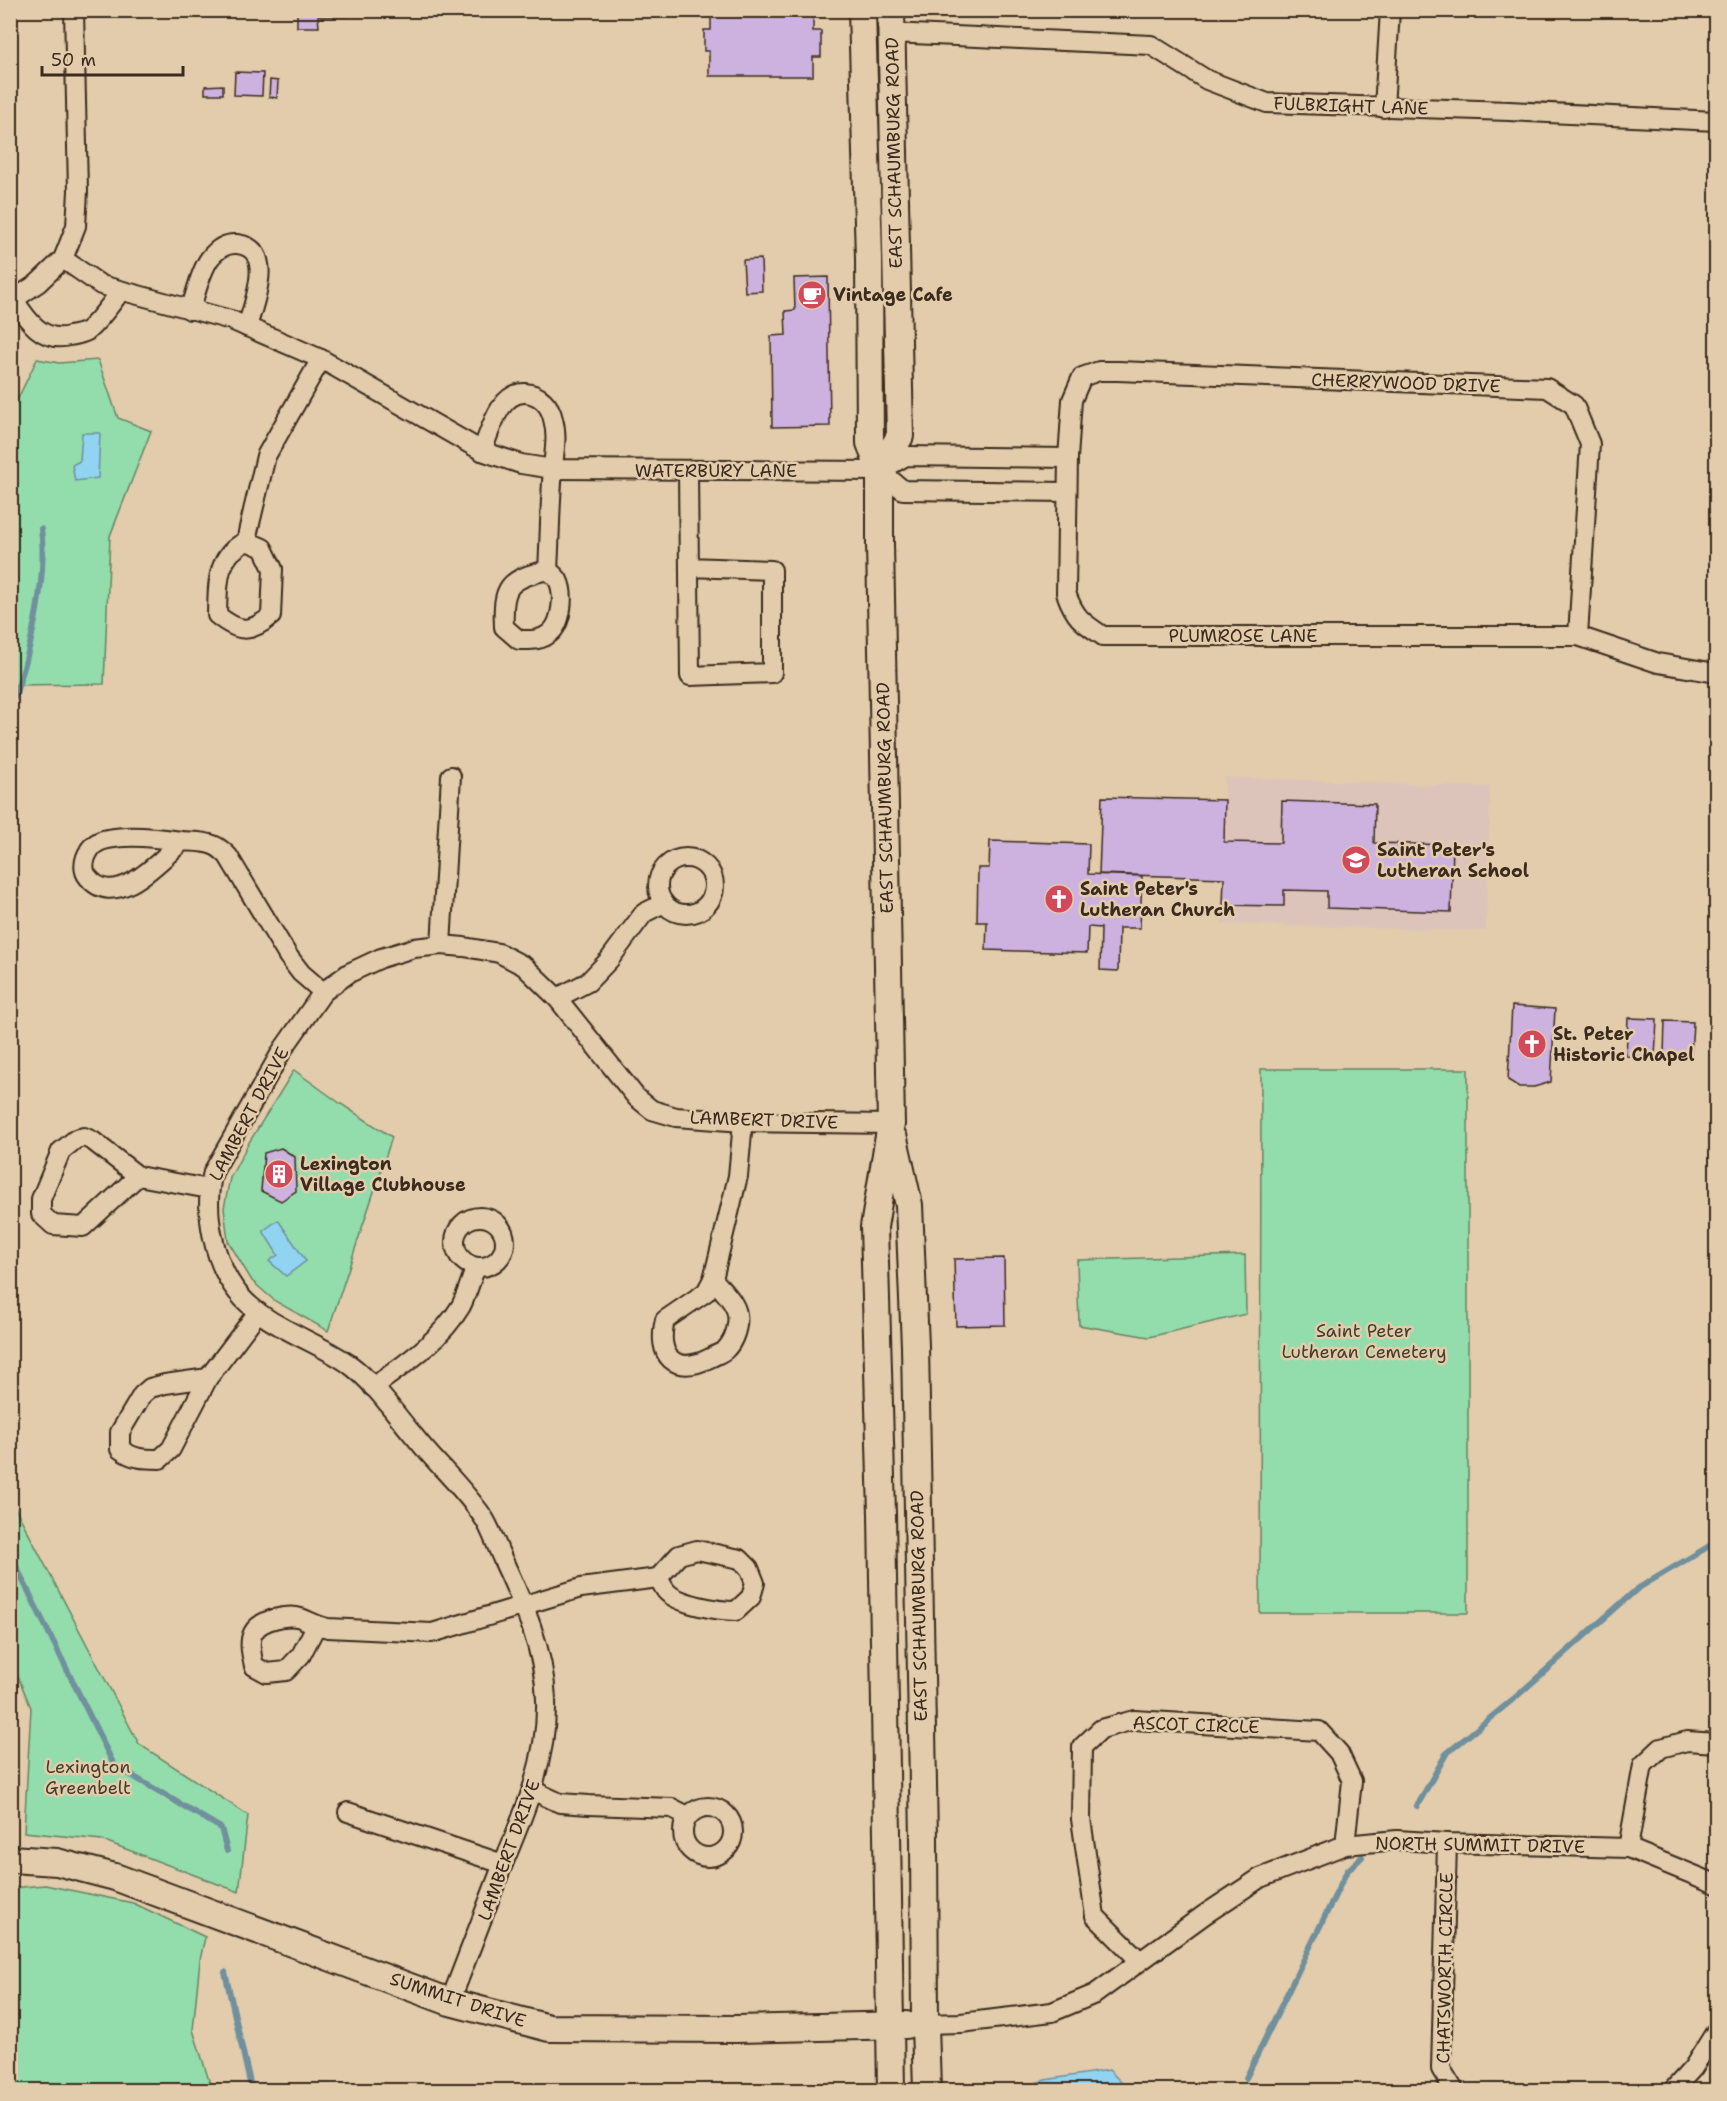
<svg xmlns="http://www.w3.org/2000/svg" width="1727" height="2101" font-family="'Shantell Sans',sans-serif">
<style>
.built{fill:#dcc4bb}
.green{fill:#93dcab;stroke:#678364;stroke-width:1.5}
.water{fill:#91d4f2;stroke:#6f909d;stroke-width:1.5}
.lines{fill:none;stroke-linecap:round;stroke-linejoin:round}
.stream{stroke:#6f909d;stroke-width:6}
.building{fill:#cdb2e0;stroke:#3b2a1e;stroke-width:1.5}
.street-casing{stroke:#3b2a1e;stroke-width:22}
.secondary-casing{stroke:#3b2a1e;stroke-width:30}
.street{stroke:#e2ccab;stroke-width:18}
.secondary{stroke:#e2ccab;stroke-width:26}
.labels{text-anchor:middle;stroke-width:5;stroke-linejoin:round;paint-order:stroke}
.street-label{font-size:18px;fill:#3b2a1e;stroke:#e2ccab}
.poi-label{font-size:18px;font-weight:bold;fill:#3b2a1e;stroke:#e2ccab;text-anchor:start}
.park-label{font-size:18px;fill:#443c2c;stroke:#e2ccab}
</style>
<rect width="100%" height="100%" fill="#e2ccab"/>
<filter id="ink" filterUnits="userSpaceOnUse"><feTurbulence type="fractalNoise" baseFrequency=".0167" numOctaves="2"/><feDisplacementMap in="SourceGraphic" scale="12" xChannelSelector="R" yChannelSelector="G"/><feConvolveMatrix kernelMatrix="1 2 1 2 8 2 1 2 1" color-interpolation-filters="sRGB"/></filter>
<g filter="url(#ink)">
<path class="built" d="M1225 777 1490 787 1486 931 1222 924Z"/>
<g class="green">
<path d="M37 359 59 363 98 360 118 418 151 431 110 536 104 684 11 685 10 415Z"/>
<path d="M1261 1069H1468V1613H1260Z"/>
<path d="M294 1070 341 1104 392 1137 328 1331 275 1301 252 1281 228 1241 224 1208 230 1178 248 1144Z"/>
<path d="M1245 1255 1246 1314 1149 1337 1079 1325 1077 1260Z"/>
<path d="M11 1500 139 1744 248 1815 239 1892 102 1840 24 1832 31 1708 11 1660Z"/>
<path d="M45 1885 133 1903 205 1937 200 1960 193 2030 212 2090H11V1888Z"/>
</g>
<g class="water">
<path d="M82 433H100L98 478 75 481 72 465 80 461Z"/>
<path d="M278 1220 306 1261 286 1276 269 1261 278 1255 263 1231Z"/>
<path d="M1109 2070 1129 2090H1013L1045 2080Z"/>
</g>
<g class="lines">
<g class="stream">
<path d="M10 709C29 661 48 579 41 529"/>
<path d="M10 1554 114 1765 221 1828 227 1851"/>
<path d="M1417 1806 1446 1754 1517 1696 1637 1589 1711 1545H1716"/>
<path d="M225 1972 250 2083 257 2090"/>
<path d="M1246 2078 1347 1871 1362 1857"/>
</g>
</g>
<g class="building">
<path d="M297 10H349V16H318L319 27H297Z"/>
<path d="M711 11H813V31H821V57H813V76H709V51H704V30H711Z"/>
<path d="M235 72 263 73 262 96 234 95Z"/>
<path d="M270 80 278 81 277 98 269 97Z"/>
<path d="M223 85V94H205V86Z"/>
<path d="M761 259 762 291 745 292 743 260Z"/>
<path d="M828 277 830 426 772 427 771 336 786 335 785 311 795 310 794 278Z"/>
<path d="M1102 797 1225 800 1224 842 1281 843 1282 801 1375 804 1374 843 1453 845 1451 912 1327 908V891L1284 890V906L1223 905 1224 878 1099 874Z"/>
<path d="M990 841 1089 844 1088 874 1142 876 1140 928H1119L1118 971 1100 970 1101 928 1088 927 1087 953 986 950 987 922H977L978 868H989Z"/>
<path d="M1512 1006 1555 1009 1551 1082 1534 1087H1519L1508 1080Z"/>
<path d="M1628 1018 1657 1019 1655 1057 1626 1056Z"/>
<path d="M1665 1021 1693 1022 1691 1056 1664 1055Z"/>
<path d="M281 1148 295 1157 296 1191 281 1201 261 1191 264 1153Z"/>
<path d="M1004 1258 1005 1325 956 1326 954 1259Z"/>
</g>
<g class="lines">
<g class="street-casing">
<g id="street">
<path d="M891 33 1151 45 1207 80 1267 103 1509 111 1716 121"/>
<path d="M1384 108 1390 10"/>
<path d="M63 259 76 226 78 191 74 10"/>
<path d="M15 301C27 320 43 343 69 336 75 335 82 334 87 331 100 320 110 305 121 291"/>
<path d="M10 302 38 283 63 259 101 285 231 320 321 359 482 451 521 464 553 469 880 471 906 456 1068 458"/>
<path d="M190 310C196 294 200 272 210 258 217 249 226 243 237 244 277 248 253 305 247 327"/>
<path d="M482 451C490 432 499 392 525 393 540 394 550 405 553 419 558 436 554 452 553 469 550 502 550 536 548 570 551 573 556 576 558 580 565 594 562 623 550 633 541 641 530 640 519 640L504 627C502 586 508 579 548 570"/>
<path d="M688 471 690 676 772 673V570L689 567"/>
<path d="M880 471 903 490 1067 492"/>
<path d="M247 541 263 548 273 569 271 616C250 634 238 632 217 615 218 585 215 556 247 541Z"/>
<path d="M247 541 248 532 266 456 321 359"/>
<path d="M1578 636 1590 444 1574 405 1547 388 1118 371H1099L1082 377 1072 400 1068 458 1066 593C1075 618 1082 622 1103 636H1578L1658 663 1716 673"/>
<path d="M182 841C161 860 115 912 88 877 82 870 84 859 89 851 92 845 100 840 108 839 131 834 158 838 181 841 192 842 203 841 213 845 219 847 224 852 228 856L288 956 301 973 323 992"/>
<circle cx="686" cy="886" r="28"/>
<path d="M441 945 451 776"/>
<path d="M557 998 588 982 609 960 644 913 664 903"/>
<path d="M138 1176 83 1227 53 1225 41 1214V1199L61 1151 76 1139 84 1137 93 1141 138 1176 209 1189"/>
<circle cx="480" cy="1242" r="25"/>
<path d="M713 1279C721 1289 735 1301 737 1314 739 1325 734 1341 726 1349 723 1353 715 1355 710 1358 675 1376 656 1356 665 1320L706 1292Z"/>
<path d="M713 1279 738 1176 743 1122"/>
<path d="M208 1378 165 1384 150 1388 142 1395 120 1432V1449C133 1459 144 1459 160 1459L171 1449 208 1378 258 1312"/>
<path d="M373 1387C405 1364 440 1341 461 1306 467 1294 471 1279 476 1267"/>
<path d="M697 1550 740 1559 749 1568 755 1583 751 1597 736 1611C719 1611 677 1604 666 1591 663 1587 661 1582 658 1578L679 1555Z"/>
<path d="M316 1626 301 1655 286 1671 267 1673 254 1666C252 1656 248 1643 253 1633 260 1619 288 1614 301 1618 311 1622 317 1626 328 1628L432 1633 581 1588 658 1578"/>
<path d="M532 1790 560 1803 589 1805 672 1808 688 1816"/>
<circle cx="708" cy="1832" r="25"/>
<path d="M348 1812 503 1864"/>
<path d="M1447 1843 1441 2069 1454 2090"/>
<path d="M1628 1848 1643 1765 1661 1748 1687 1741 1716 1743"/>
<path d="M1140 1961 1095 1916 1081 1819 1082 1747 1101 1729 1134 1720 1319 1731 1339 1753 1352 1781 1345 1845"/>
<path d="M450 2002C468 1956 485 1910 503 1864 525 1812 548 1758 546 1699 544 1649 524 1605 503 1560 497 1547 492 1532 485 1520 465 1489 437 1465 415 1437 394 1413 375 1383 349 1364 315 1340 264 1326 238 1293 213 1262 203 1210 213 1172L283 1049 323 992 349 973 381 958 414 948 441 945 464 947 499 953 524 966 557 998 636 1097 652 1110 676 1117 743 1122 891 1124"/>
<path d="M925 2024 961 2023 1052 2012 1095 1994 1204 1915 1260 1878 1345 1845 1397 1840 1447 1843 1628 1848 1716 1884"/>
<path d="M1673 2090 1693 2068 1716 2031"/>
</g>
</g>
<g class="secondary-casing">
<g id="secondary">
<path d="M862 10 869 258 870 443 880 471V544L891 1124 874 1227 882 1514 891 2090"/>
<path d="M880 471 900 436 891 10"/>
<path d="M894 1139 909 1205 915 1346 924 1839 925 2024 927 2090"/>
<path d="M10 1859 57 1862 115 1877 450 2002 549 2028 735 2029 906 2025"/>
</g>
</g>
<use href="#street" class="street"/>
<use href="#secondary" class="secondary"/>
</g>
</g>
<defs>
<g id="cafe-disc" transform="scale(1.5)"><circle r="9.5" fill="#d1495b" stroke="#e2ccab"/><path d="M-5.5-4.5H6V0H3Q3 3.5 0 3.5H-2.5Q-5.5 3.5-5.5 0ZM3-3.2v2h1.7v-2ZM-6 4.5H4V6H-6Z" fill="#fff"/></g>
<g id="school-disc" transform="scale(1.5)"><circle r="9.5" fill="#d1495b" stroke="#e2ccab"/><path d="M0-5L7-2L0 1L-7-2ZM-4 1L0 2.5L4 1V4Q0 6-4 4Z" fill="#fff"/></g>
<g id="church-disc" transform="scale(1.5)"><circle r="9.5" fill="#d1495b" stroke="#e2ccab"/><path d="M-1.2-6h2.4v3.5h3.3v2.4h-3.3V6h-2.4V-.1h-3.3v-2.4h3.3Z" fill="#fff"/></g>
<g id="building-disc" transform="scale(1.5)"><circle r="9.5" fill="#d1495b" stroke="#e2ccab"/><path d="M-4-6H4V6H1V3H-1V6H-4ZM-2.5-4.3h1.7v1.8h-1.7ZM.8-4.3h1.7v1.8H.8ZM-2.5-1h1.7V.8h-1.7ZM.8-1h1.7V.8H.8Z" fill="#fff"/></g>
</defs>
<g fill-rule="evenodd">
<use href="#cafe-disc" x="812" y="295"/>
<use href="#school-disc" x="1356" y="860"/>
<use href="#church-disc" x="1059" y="899"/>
<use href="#church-disc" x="1532" y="1044"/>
<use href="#building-disc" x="279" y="1174"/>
</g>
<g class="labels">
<g class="street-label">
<text transform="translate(1351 106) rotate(2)" y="6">FULBRIGHT LANE</text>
<text transform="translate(894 153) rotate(-91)" y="6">EAST SCHAUMBURG ROAD</text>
<text transform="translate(1406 383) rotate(2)" y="6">CHERRYWOOD DRIVE</text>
<text x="716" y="477">WATERBURY LANE</text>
<text x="1243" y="642">PLUMROSE LANE</text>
<text transform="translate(885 798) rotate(-91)" y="6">EAST SCHAUMBURG ROAD</text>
<text transform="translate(249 1114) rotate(-62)" y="6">LAMBERT DRIVE</text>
<text transform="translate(764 1120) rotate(2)" y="6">LAMBERT DRIVE</text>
<text transform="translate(919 1606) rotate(-91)" y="6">EAST SCHAUMBURG ROAD</text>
<text transform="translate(1196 1725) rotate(2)" y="6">ASCOT CIRCLE</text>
<text transform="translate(1480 1845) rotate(1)" y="6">NORTH SUMMIT DRIVE</text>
<text transform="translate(509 1850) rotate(-70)" y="6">LAMBERT DRIVE</text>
<text transform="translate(1445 1968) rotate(-89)" y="6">CHATSWORTH CIRCLE</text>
<text transform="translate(458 2000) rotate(18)" y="6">SUMMIT DRIVE</text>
</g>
<g class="poi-label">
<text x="833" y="301">Vintage Cafe</text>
<text x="1377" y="856">Saint Peter's<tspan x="1377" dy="21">Lutheran School</tspan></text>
<text x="1080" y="895">Saint Peter's<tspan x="1080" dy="21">Lutheran Church</tspan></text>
<text x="1553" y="1040">St. Peter<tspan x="1553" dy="21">Historic Chapel</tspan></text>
<text x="300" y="1170">Lexington<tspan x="300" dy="21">Village Clubhouse</tspan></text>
</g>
<g class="park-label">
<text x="1364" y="1337">Saint Peter<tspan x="1364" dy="21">Lutheran Cemetery</tspan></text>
<text x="88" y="1773">Lexington<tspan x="88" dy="21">Greenbelt</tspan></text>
</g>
</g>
<rect width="1727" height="2101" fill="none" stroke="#e2ccab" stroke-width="36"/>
<rect x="18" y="18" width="1691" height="2065" fill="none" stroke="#3b2a1e" stroke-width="2" filter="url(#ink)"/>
<path d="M42 66v9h141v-9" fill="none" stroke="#3b2a1e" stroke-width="3"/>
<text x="51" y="66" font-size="18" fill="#3b2a1e" stroke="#e2ccab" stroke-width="4.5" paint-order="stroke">50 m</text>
</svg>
